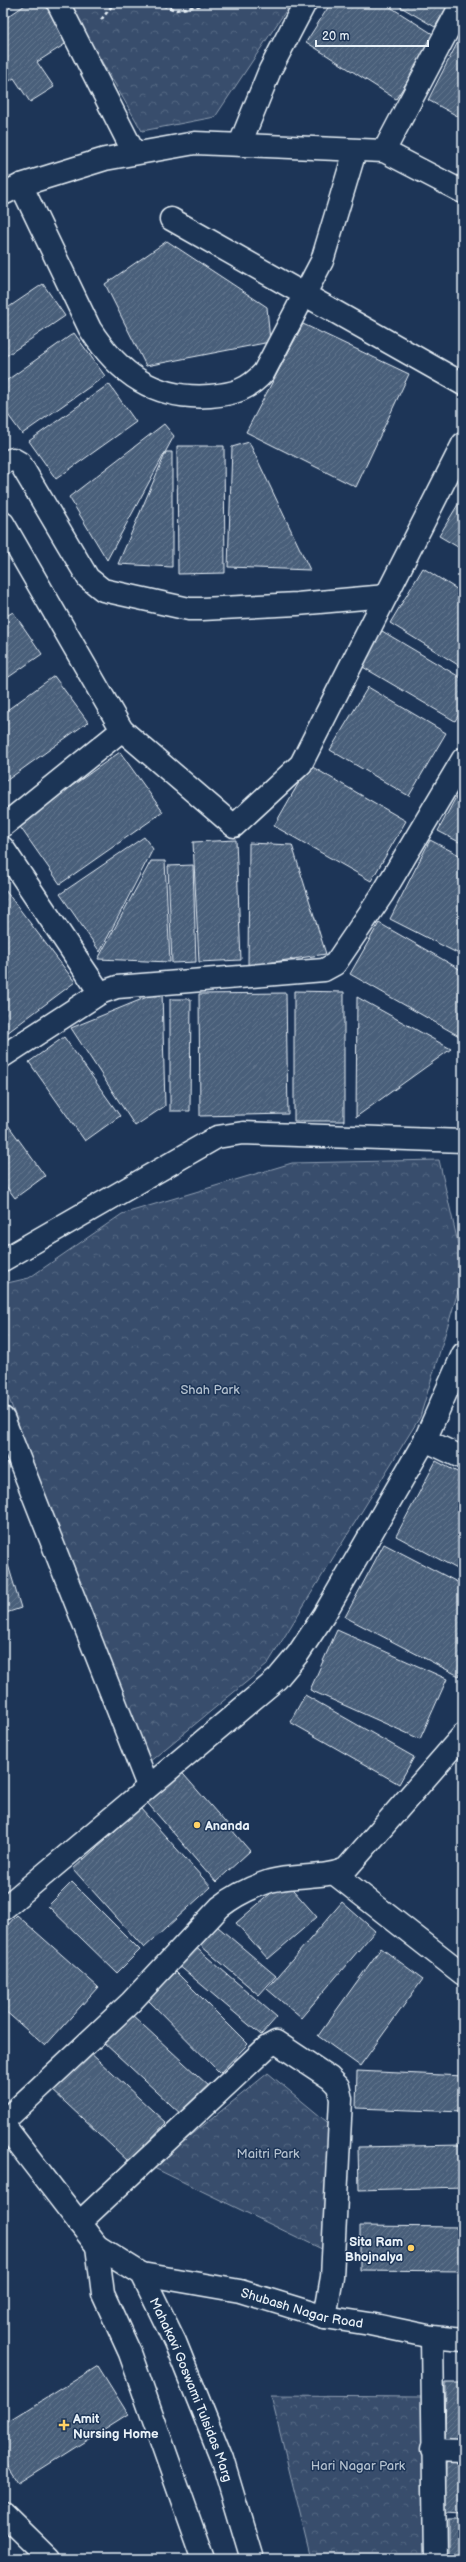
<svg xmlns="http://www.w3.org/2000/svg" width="466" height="2562" font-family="'Balsamiq Sans',sans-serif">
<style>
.park{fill:url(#park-crowns);stroke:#909fb2}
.building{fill:url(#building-hatch);stroke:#e8f1f8}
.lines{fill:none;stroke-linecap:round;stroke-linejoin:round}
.minor-casing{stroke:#e8f1f8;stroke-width:25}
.path{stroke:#e8f1f8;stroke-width:2.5;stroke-dasharray:4 3;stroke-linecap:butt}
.minor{stroke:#1d3557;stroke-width:22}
.poi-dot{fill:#ffd166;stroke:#1d3557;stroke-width:1.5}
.labels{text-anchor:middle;stroke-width:3;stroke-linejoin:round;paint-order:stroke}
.park-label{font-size:13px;fill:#b3c0ce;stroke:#1d3557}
.poi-label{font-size:13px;font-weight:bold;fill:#e8f1f8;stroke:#1d3557;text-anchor:start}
.street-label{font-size:13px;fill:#e8f1f8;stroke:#1d3557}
</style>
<defs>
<pattern id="park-crowns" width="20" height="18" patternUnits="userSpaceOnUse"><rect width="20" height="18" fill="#374d6c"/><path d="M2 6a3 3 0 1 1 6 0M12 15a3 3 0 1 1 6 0" fill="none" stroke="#546782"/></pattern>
<pattern id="building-hatch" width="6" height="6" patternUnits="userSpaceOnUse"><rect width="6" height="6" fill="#495e7a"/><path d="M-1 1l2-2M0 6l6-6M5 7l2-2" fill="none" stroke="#63768e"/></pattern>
</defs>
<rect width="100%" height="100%" fill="#1d3557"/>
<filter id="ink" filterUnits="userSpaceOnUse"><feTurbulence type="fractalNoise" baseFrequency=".025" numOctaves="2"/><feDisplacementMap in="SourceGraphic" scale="8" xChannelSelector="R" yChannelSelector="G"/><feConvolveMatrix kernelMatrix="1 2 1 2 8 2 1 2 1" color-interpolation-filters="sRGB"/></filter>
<g filter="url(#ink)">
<g class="park">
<path d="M68 3H291L215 117 142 131Z"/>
<path d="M439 1160 463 1265V1275L420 1417 267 1665 143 1767 3 1382V1284L29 1278 122 1214 292 1163Z"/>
<path d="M268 2073 332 2126 328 2252 152 2167Z"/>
<path d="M271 2396 424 2397 432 2559H311Z"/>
</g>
<g class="building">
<path d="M3 3H16L3 11Z"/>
<path d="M28 3H45L70 41 37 62 54 87 30 102 14 78 3 85V20Z"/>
<path d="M331 3H384L436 36 396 99 306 42Z"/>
<path d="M394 3H449L435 27Z"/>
<path d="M463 32V119L428 100Z"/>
<path d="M167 241 267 307 270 342 146 366 105 284Z"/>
<path d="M43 284 65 316 3 358V311Z"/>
<path d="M303 324 409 374 356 487 246 432Z"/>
<path d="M74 333 105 376 22 434 3 408V383Z"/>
<path d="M109 384 136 422 56 479 29 441Z"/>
<path d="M164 424 174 436 107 560 69 497Z"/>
<path d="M249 442 310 570 228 567 232 447Z"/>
<path d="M177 446H224L225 573 178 574Z"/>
<path d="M166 452H172V567L118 564Z"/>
<path d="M463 496V550L439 536Z"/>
<path d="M423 568 463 593V668L390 623Z"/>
<path d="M13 612 42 654 3 681V618Z"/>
<path d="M377 628 463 679V707L455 721 356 663Z"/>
<path d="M54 676 88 722 3 783V713Z"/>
<path d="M368 687 446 733 409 796 330 750Z"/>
<path d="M120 752 163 812 60 884 18 824Z"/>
<path d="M309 765 406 821 371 881 274 826Z"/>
<path d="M463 784V844L438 831Z"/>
<path d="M144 837 153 849 100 952 60 894Z"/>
<path d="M236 840 241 960 199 962 193 842Z"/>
<path d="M430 840 463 857V956L390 919Z"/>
<path d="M249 843 292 845 326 954 248 966Z"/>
<path d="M151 861H165L170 962 98 959Z"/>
<path d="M193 865 196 962 172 963 168 866Z"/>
<path d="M5 890 75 982 3 1036V891Z"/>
<path d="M379 923 463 971V1029L459 1036 350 974Z"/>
<path d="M162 991 165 1106 135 1126 71 1028Z"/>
<path d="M294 991 344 992V1121H294Z"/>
<path d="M286 993 288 1114 200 1116 199 994Z"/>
<path d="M357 997 451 1049 356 1117Z"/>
<path d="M170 999H191L190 1111H170Z"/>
<path d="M64 1037 120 1116 85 1141 29 1062Z"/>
<path d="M3 1118 45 1176 15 1198 3 1182Z"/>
<path d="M463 1424V1436L458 1434Z"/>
<path d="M436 1461 463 1475V1572L396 1536Z"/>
<path d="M384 1544 463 1585V1669L459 1676 345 1617Z"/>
<path d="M3 1548 21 1608 3 1614Z"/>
<path d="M337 1630 447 1679 420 1739 310 1690Z"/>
<path d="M305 1695 414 1757 399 1784 290 1722Z"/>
<path d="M178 1768 250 1851 216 1882 144 1799Z"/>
<path d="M140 1808 211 1887 144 1948 73 1869Z"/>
<path d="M285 1881 317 1917 268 1959 236 1923Z"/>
<path d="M72 1882 140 1950 117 1973 48 1906Z"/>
<path d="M342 1902 375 1931 301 2018 267 1989Z"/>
<path d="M17 1915 98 1987 45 2046 3 2009V1930Z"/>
<path d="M211 1921 276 1976 259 1995 194 1940Z"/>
<path d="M193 1945 277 2017 261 2035 177 1964Z"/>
<path d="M381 1948 423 1979 360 2066 318 2036Z"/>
<path d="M176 1972 248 2044 220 2073 148 2000Z"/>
<path d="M130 2013 210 2087 183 2116 103 2042Z"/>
<path d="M86 2049 166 2123 129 2162 50 2088Z"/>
<path d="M357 2071 463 2076V2112L356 2108Z"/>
<path d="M463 2145V2187L359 2190 358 2147Z"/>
<path d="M360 2226 463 2227V2271L360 2270Z"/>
<path d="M98 2366 128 2414 19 2483 3 2458V2425Z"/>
<path d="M446 2383H463V2440L445 2439Z"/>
<path d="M446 2461H463V2514L445 2513Z"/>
<rect x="448" y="2520" width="15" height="39"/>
</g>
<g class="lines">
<g class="minor-casing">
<g id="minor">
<path d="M58 3 134 153"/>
<path d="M240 144 270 70 305 3"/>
<path d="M384 151 462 3"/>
<path d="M21 185 90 329C119 374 155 400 210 396 234 394 248 390 264 372L322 261 355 151"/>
<path d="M3 194 21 185 105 159 195 143 384 151 463 192"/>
<path d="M171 219 463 384"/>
<path d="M3 463 13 459 20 463 88 578 103 590 189 609H202L297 604 386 596"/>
<path d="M3 523 122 730 234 826 301 764 463 444"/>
<path d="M3 826 122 730"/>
<path d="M3 848 100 993"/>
<path d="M3 1056 100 993 117 987 324 970 335 964 382 895 463 759"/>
<path d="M3 1260 217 1137 243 1133 463 1141"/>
<path d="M3 1418 148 1786"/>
<path d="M425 1440 463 1458"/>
<path d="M335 1874 463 1974"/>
<path d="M3 1909 277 1679 298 1654 324 1615 425 1440 463 1354"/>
<path d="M3 2122 131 2002 220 1907C235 1895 252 1887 270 1881 295 1874 322 1879 346 1869L463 1735"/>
<path id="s1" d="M3 2124 97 2246 142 2274 175 2342 222 2459 252 2559"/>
<path d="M79 2223 267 2047 276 2042 330 2078 338 2086 341 2099 332 2277 325 2317"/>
<path d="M97 2246 103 2294 130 2353 203 2559"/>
<path id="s2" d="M142 2274 240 2291 325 2317 370 2324 432 2337 463 2340"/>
<path d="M432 2337 435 2559"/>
<path d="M432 2450 463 2451"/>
<path d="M3 2514 49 2559"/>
</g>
</g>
<g class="path">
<path d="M156 3 176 10 214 3"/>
<path d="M101 20 114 3"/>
</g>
<use href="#minor" class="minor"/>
</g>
</g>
<g class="poi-dot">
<circle cx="197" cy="1825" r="4"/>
<circle cx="411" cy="2248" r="4"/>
<path d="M62 2419h4v4h4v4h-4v4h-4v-4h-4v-4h4z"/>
</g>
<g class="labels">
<g class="park-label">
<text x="210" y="1394">Shah Park</text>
<text x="268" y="2158">Maitri Park</text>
<text x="358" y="2470">Hari Nagar Park</text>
</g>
<g class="poi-label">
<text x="205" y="1830">Ananda</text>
<text x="403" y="2246" text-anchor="end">Sita Ram<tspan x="403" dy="15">Bhojnalya</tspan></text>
<text x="73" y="2423">Amit<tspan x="73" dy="15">Nursing Home</tspan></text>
</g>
<g class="street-label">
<text dy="5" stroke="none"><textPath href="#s2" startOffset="164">Shubash Nagar Road</textPath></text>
<text dy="5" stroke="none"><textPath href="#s1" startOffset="333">Mahakavi Goswami Tulsidas Marg</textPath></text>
</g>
</g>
<rect width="466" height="2562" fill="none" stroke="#1d3557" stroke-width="16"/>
<rect x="8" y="8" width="450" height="2546" fill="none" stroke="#e8f1f8" stroke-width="1.5" filter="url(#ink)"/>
<path d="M316 40v6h112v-6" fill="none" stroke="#e8f1f8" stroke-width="2"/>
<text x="322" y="40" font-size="12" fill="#e8f1f8" stroke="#1d3557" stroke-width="3" paint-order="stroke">20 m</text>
</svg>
